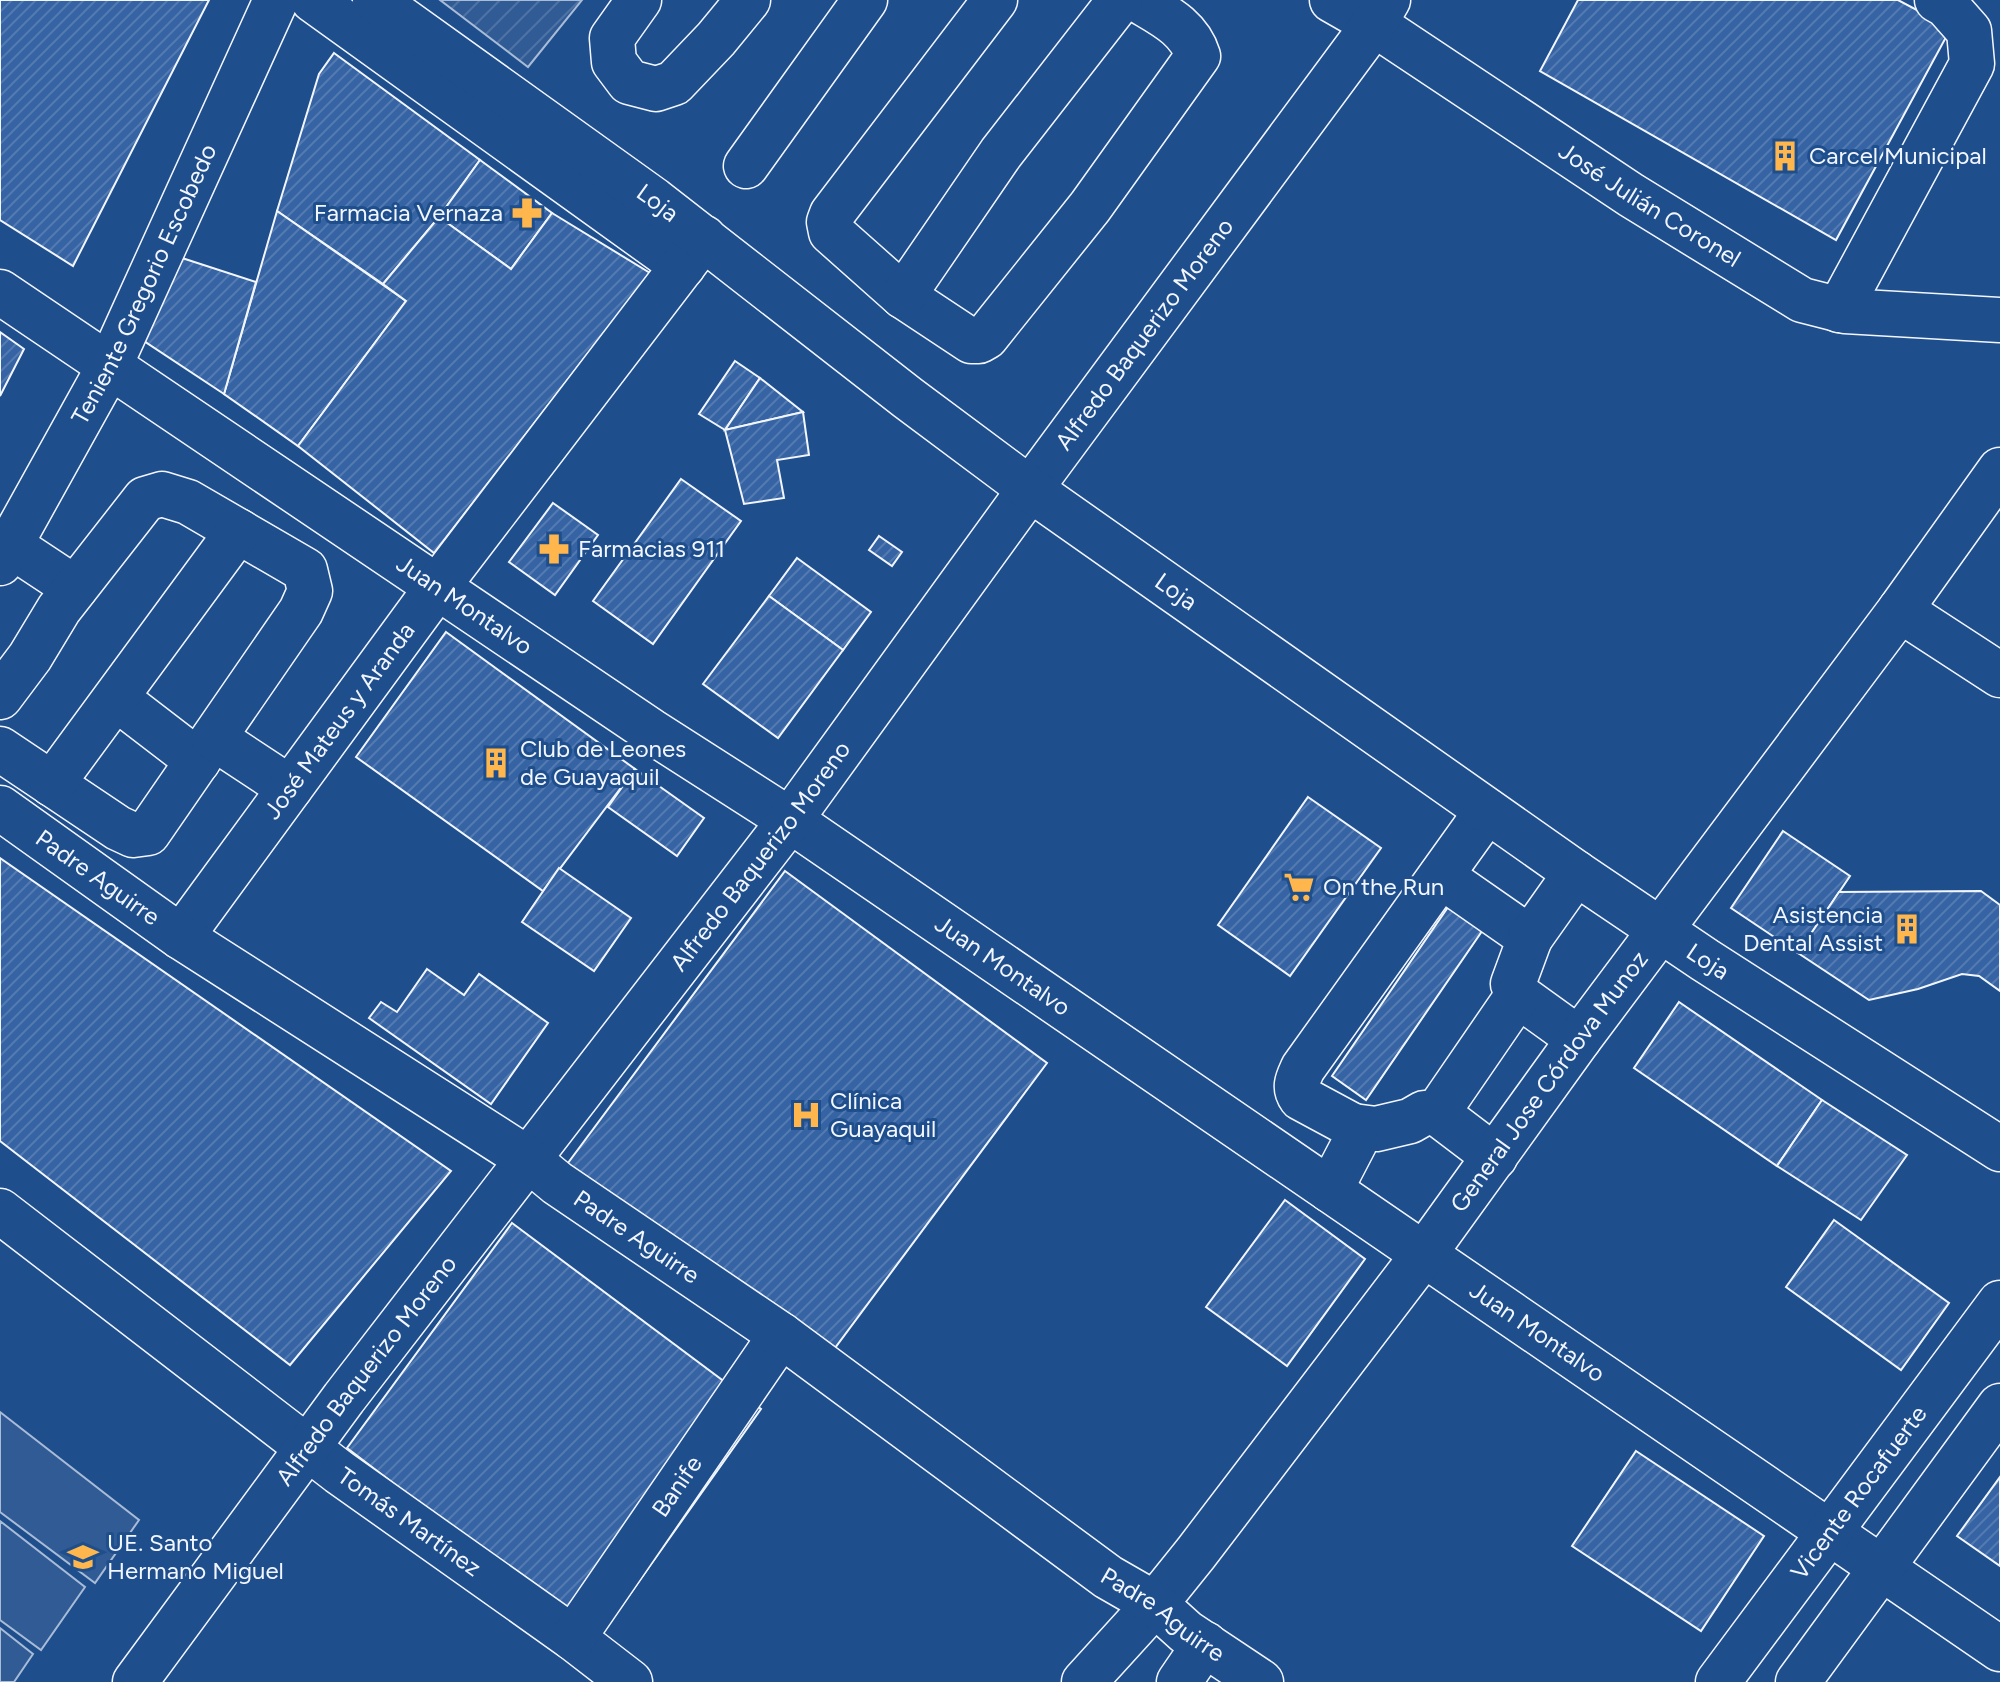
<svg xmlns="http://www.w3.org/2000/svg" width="2000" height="1682" font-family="Figtree,sans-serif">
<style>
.garden{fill:url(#garden-furrows);stroke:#a8bbd7;stroke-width:2}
.pitch{fill:#305b95;stroke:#a8bbd7;stroke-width:2}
.building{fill:url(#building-hatch);stroke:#f2f6ff;stroke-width:2}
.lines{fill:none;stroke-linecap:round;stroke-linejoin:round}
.minor-casing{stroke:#f2f6ff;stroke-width:47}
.major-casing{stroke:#f2f6ff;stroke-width:47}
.minor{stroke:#1f4e8c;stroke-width:44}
.major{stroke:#1f4e8c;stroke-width:44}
.labels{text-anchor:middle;stroke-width:6;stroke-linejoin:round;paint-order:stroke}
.poi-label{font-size:24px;fill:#f2f6ff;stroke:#1f4e8c;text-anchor:start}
.street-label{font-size:24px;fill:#f2f6ff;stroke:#1f4e8c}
</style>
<defs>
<pattern id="garden-furrows" width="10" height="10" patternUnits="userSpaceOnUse" patternTransform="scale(2)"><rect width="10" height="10" fill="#305b95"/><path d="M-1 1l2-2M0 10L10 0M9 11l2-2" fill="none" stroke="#4e73a5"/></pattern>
<pattern id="building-hatch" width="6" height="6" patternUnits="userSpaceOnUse" patternTransform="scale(2)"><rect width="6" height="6" fill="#3563a3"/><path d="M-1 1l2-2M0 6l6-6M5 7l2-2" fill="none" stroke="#537ab1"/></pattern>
</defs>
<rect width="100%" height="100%" fill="#1f4e8c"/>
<path class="garden" d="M440 0H582L528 67Z"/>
<g class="pitch">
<path d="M0 1412 139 1520 95 1583 0 1512Z"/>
<path d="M0 1521 85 1587 41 1650 0 1620Z"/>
<path d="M0 1628 33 1654 14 1682H0Z"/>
</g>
<g class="building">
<path d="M0 0H209L73 266 0 220Z"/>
<path d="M1578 0H1898L1951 28 1836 240 1540 71Z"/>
<path d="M334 53 480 160 439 217 383 284 277 211 319 74Z"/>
<path d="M480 160 552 213 511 269 439 217Z"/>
<path d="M277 211 406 301 298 446 224 394Z"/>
<path d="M552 213 650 273 434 553 298 446 406 301 383 284 439 217 511 269Z"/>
<path d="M179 257 256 282 224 394 144 341Z"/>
<path d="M0 332 24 349 0 396Z"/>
<path d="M735 361 760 378 725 430 699 414Z"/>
<path d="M760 378 803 412 725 430Z"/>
<path d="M803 412 809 455 777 460 784 498 744 504 725 430Z"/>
<path d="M681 479 741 521 653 644 593 601Z"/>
<path d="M553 503 598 535 555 595 509 562Z"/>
<path d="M879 536 902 552 892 566 869 550Z"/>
<path d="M797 558 871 612 843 650 769 596Z"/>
<path d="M769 596 843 650 778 738 703 684Z"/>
<path d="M446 632 635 769 543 891 356 757Z"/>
<path d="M635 769 704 818 677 856 608 807Z"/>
<path d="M1308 797 1381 848 1290 976 1218 925Z"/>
<path d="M1783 831 1850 876 1798 953 1731 908Z"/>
<path d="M0 858 451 1171 290 1365 0 1141Z"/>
<path d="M559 868 631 918 594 971 522 922Z"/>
<path d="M785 871 1047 1063 826 1360 565 1167Z"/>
<path d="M1981 891 2000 905V991L1979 976 1962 974 1918 989 1869 1000 1798 953 1839 892Z"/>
<path d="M1455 897 1489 921 1366 1100 1332 1076Z"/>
<path d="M427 969 464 995 479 974 548 1023 491 1104 369 1018 381 1002 397 1012Z"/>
<path d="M1679 1002 1822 1100 1777 1166 1634 1068Z"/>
<path d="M1822 1100 1907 1155 1861 1220 1777 1166Z"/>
<path d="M1285 1200 1365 1259 1287 1366 1206 1307Z"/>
<path d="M1834 1220 1949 1303 1901 1370 1786 1287Z"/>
<path d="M512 1223 761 1409 598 1639 347 1448Z"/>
<path d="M1636 1451 1764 1536 1701 1631 1572 1546Z"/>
<path d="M2000 1477V1566L1957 1536Z"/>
</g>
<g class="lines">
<g class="minor-casing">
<g id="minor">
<path d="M313 0 683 266"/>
<path d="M639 0 612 38 614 62 629 82 656 89 674 83 716 39 748 0"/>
<path d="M995 0 832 214 829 222 831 232 903 296 971 341H979L986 337 1090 207 1198 56C1189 27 1163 15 1138 0"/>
<path id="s1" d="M1332 0 1374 24 1631 195 1802 300 1845 311 2000 320"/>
<path d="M746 166 865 0"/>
<path id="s2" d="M0 292 651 731 790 820 2000 1649"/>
<path d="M903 296 1001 153 1120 0"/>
<path d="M1839 310 1972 64 1969 31 1946 5 1937 0"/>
<path d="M10 545 75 588"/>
<path id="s3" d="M0 563 110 365 276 0"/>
<path d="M1900 610 2000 675"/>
<path d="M0 697 30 657 59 609 145 499 162 494 188 502 305 570 310 591 301 611 148 833 133 835 118 828 0 749"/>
<path d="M116 698 198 761"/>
<path d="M214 738 290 788"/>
<path d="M52 784 238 531"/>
<path d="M1441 876 1530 938 1513 984 1518 995 1579 1039"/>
<path id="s4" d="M181 937 438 586 704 238"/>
<path d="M1530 938 1576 873"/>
<path d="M1437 1113 1518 995"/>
<path d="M1353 1126 1376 1129 1410 1121 1424 1113H1437L1495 1157"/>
<path d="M1330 1190 1355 1142 1353 1126 1301 1098C1293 1087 1298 1079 1303 1068L1487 811"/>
<path id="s5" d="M0 1211 339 1472 573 1638 630 1682"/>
<path id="s6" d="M573 1638 781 1335"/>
<path id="s7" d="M135 1682 344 1398 790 820 1030 489 1374 24 1388 0"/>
<path id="s8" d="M1084 1682 1155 1604 1196 1553 1424 1254 1579 1039 1900 610 2000 470"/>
<path d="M1179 1682 1205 1644"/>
<path id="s9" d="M1718 1682 2000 1303"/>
<path d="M1798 1682 2000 1406"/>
</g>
</g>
<g class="major-casing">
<g id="major">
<path id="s10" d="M375 0 654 200 908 398 1030 489 1576 873 1705 960 2000 1149"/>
<path id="s11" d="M0 808 181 937 528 1159 557 1183 781 1335 1108 1577 1155 1604 1186 1632 1261 1682"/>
</g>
</g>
<use href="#minor" class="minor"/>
<use href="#major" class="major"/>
</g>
<defs>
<g id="building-bare" transform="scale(2.4)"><path d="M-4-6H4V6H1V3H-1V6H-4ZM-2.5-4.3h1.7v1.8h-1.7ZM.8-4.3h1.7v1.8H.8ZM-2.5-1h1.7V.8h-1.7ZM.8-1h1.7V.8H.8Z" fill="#ffb74d" stroke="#1f4e8c" stroke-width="2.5" paint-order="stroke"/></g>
<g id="pharmacy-bare" transform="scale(2.4)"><path d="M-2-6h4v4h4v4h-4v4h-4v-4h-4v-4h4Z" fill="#ffb74d" stroke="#1f4e8c" stroke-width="2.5" paint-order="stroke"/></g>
<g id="supermarket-bare" transform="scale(2.4)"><path d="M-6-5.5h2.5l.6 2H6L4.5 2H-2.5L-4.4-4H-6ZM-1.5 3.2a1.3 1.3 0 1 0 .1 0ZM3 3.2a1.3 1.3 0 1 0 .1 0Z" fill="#ffb74d" stroke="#1f4e8c" stroke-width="2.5" paint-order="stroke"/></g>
<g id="hospital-bare" transform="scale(2.4)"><path d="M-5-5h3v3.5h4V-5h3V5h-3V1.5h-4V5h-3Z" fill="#ffb74d" stroke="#1f4e8c" stroke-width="2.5" paint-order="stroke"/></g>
<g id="school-bare" transform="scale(2.4)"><path d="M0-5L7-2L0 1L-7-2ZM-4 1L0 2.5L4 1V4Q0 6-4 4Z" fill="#ffb74d" stroke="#1f4e8c" stroke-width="2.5" paint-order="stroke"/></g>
</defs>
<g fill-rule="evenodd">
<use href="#building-bare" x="1785" y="156"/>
<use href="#pharmacy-bare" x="527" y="213"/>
<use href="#pharmacy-bare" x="554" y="549"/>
<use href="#building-bare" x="496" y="763"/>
<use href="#supermarket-bare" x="1299" y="887"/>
<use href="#building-bare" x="1907" y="929"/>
<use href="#hospital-bare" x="806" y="1115"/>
<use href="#school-bare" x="83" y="1557"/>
</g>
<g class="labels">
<g class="poi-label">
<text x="1809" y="164">Carcel Municipal</text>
<text x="503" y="221" text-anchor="end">Farmacia Vernaza</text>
<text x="578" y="557">Farmacias 911</text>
<text x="520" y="757">Club de Leones<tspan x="520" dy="28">de Guayaquil</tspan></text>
<text x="1323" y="895">On the Run</text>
<text x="1883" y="923" text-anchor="end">Asistencia<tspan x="1883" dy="28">Dental Assist</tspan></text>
<text x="830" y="1109">Clínica<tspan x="830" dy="28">Guayaquil</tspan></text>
<text x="107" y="1551">UE. Santo<tspan x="107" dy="28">Hermano Miguel</tspan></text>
</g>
<g class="street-label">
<text dy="8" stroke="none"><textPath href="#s10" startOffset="348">Loja</textPath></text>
<text dy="8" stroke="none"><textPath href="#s1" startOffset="378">José Julián Coronel</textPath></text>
<text dy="8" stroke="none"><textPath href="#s3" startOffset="314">Teniente Gregorio Escobedo</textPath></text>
<text dy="8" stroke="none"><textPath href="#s7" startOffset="1684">Alfredo Baquerizo Moreno</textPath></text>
<text dy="8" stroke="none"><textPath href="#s10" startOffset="996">Loja</textPath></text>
<text dy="8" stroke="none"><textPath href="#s2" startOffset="560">Juan Montalvo</textPath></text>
<text dy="8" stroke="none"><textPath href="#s4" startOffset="268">José Mateus y Aranda</textPath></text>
<text dy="8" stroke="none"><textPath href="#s7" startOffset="1036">Alfredo Baquerizo Moreno</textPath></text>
<text dy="8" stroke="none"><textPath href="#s11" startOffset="120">Padre Aguirre</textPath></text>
<text dy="8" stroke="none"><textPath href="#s10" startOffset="1644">Loja</textPath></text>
<text dy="8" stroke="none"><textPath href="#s2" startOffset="1208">Juan Montalvo</textPath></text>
<text dy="8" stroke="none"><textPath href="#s8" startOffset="760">General Jose Córdova Munoz</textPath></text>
<text dy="8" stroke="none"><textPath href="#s11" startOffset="768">Padre Aguirre</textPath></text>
<text dy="8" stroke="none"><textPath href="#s2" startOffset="1856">Juan Montalvo</textPath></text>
<text dy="8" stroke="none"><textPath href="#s7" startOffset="388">Alfredo Baquerizo Moreno</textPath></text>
<text dy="8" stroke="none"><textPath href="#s6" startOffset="184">Banife</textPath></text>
<text dy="8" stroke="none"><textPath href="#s9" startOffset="236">Vicente Rocafuerte</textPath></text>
<text dy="8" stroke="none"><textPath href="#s5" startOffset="514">Tomás Martínez</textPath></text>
<text dy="8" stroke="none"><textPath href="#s11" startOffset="1416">Padre Aguirre</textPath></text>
</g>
</g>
</svg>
